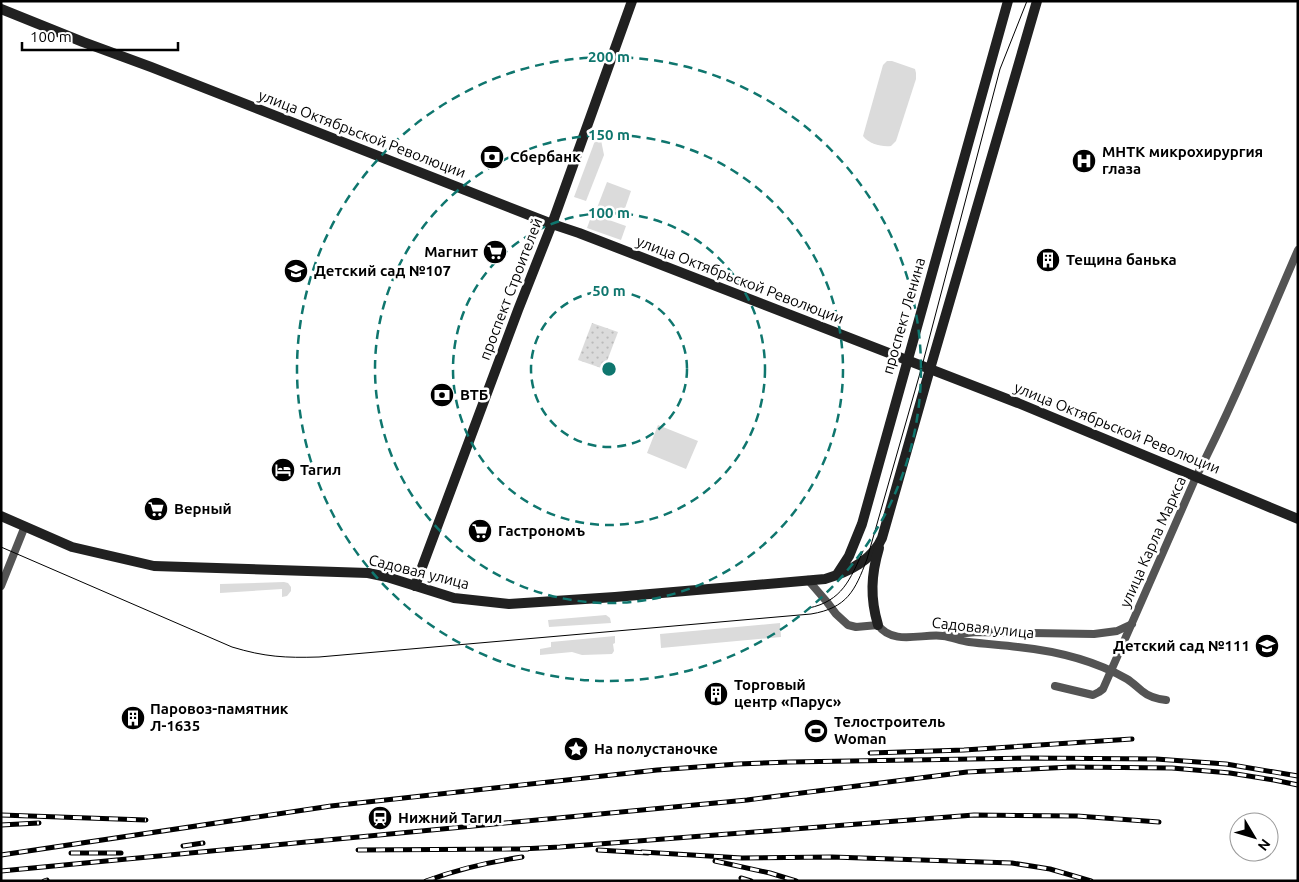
<svg xmlns="http://www.w3.org/2000/svg" width="1299" height="882" font-family="Ubuntu,sans-serif">
<style>
.green{fill:#dbdbdb}
.park{fill:url(#park-dots)}
.lines{fill:none;stroke-linecap:round;stroke-linejoin:round}
.street{stroke:#545454;stroke-width:8}
.secondary{stroke:#212121;stroke-width:10}
.tram{stroke:#000;stroke-width:1}
.rail-casing{stroke:#000;stroke-width:5}
.rail{stroke:#fff;stroke-width:3;stroke-dasharray:9;stroke-linecap:butt}
.ring{fill:none;stroke:#0f766e;stroke-width:2.5;stroke-dasharray:9 6}
.labels{text-anchor:middle;stroke-width:5;stroke-linejoin:round;paint-order:stroke}
.street-label{font-size:15px;fill:#000;stroke:#fff}
.poi-label{font-size:15px;font-weight:bold;fill:#000;stroke:#fff;text-anchor:start}
.centre{fill:#0f766e;stroke:#fff;stroke-width:2.5}
.ring-label{font-size:15px;text-anchor:middle;font-weight:bold;fill:#0f766e;stroke:#fff;stroke-width:5;stroke-linejoin:round;paint-order:stroke}
</style>
<defs>
<pattern id="park-dots" width="8" height="8" patternUnits="userSpaceOnUse" patternTransform="scale(1.25)"><rect width="8" height="8" fill="#dbdbdb"/><path d="M2 2h.1M6 6h.1" fill="none" stroke="#bababa" stroke-width="1.8" stroke-linecap="round"/></pattern>
</defs>
<rect width="100%" height="100%" fill="#fff"/>
<g class="green">
<path d="M887 61H892L915 69 916 73V79L896 141 891 146C881 147 869 144 863 136L883 65Z"/>
<path d="M599 130 604 155 586 201 574 197Z"/>
<path d="M607 182 631 191 622 217 597 208Z"/>
<path d="M592 214 626 226 621 240 587 228Z"/>
<path d="M658 425 698 441 686 469 647 453Z"/>
<path d="M284 582 288 583 291 587V591L287 596 282 597V589L220 593V584Z"/>
<path d="M606 615 610 618 611 623 549 627 548 620Z"/>
<path d="M780 623 781 637 661 648 660 634Z"/>
<path d="M615 636V643L613 644 614 651 612 654 582 655 572 652 540 655V649L551 647V642Z"/>
</g>
<path class="park" d="M592 323 618 332 604 369 578 360Z"/>
<g class="lines">
<g class="street">
<path d="M808 580 827 602 836 614 848 625 856 627 878 625C893 646 923 633 943 636 952 637 960 641 969 642 985 644 1002 645 1018 647 1056 651 1094 660 1127 679 1132 682 1137 687 1142 691 1149 697 1157 699 1166 700"/>
<path d="M1 586 25 526"/>
<path d="M946 635 977 632 1094 634 1117 631 1132 624"/>
<path d="M1055 686 1093 695 1099 692 1103 689 1196 477C1234 403 1265 326 1298 250"/>
</g>
<g class="secondary">
<path d="M1 9 83 42 151 67 552 224 579 233 1018 403 1298 519"/>
<path d="M1 516 72 547 154 566 368 573 387 577 454 598 509 604 615 597 825 579C848 572 872 561 882 538L930 369 1037 1"/>
<path d="M838 573 849 556 862 524 1008 1"/>
<path d="M415 586 518 310 552 224 632 1"/>
<path d="M878 625C870 598 871 575 879 548"/>
</g>
<g class="tram">
<path d="M1 547 232 647C265 657 285 658 319 657L811 614C847 608 855 591 867 559L922 366 1000 69 1027 1"/>
<path d="M809 608C842 601 850 580 863 551"/>
</g>
<g class="rail-casing">
<g id="rail">
<path d="M870 753 964 750 1132 739"/>
<path d="M1 815 146 820"/>
<path d="M1 825 39 823"/>
<path d="M183 846 203 843"/>
<path d="M521 849 560 847 974 815 1077 816 1159 822"/>
<path d="M358 850 528 849"/>
<path d="M598 850 648 853"/>
<path d="M642 852 742 858 832 857 1012 863 1050 869 1091 881"/>
<path d="M71 853H121"/>
<path d="M1 855 331 806 657 770 738 764 790 762 1028 758 1156 759 1226 764 1298 776"/>
<path d="M715 861 770 873 796 881"/>
<path d="M1 871 747 800 967 772 1072 767 1172 768 1230 773 1274 780 1298 785"/>
<path d="M741 878 751 881"/>
<path d="M44 881 47 880"/>
<path d="M426 881C458 869 489 862 522 857"/>
</g>
</g>
<use href="#rail" class="rail"/>
</g>
<g class="ring">
<circle cx="609" cy="369" r="78"/>
<circle cx="609" cy="369" r="156"/>
<circle cx="609" cy="369" r="234"/>
<circle cx="609" cy="369" r="312"/>
</g>
<defs>
<g id="bank-disc" transform="scale(1.25)"><circle r="9.5" fill="#000" stroke="#fff"/><path d="M-6-4H6V4H-6ZM0-2.3a2.3 2.3 0 1 0 0 4.6a2.3 2.3 0 1 0 0-4.6Z" fill="#fff"/></g>
<g id="hospital-disc" transform="scale(1.25)"><circle r="9.5" fill="#000" stroke="#fff"/><path d="M-5-5h3v3.5h4V-5h3V5h-3V1.5h-4V5h-3Z" fill="#fff"/></g>
<g id="supermarket-disc" transform="scale(1.25)"><circle r="9.5" fill="#000" stroke="#fff"/><path d="M-6-5.5h2.5l.6 2H6L4.5 2H-2.5L-4.4-4H-6ZM-1.5 3.2a1.3 1.3 0 1 0 .1 0ZM3 3.2a1.3 1.3 0 1 0 .1 0Z" fill="#fff"/></g>
<g id="building-disc" transform="scale(1.25)"><circle r="9.5" fill="#000" stroke="#fff"/><path d="M-4-6H4V6H1V3H-1V6H-4ZM-2.5-4.3h1.7v1.8h-1.7ZM.8-4.3h1.7v1.8H.8ZM-2.5-1h1.7V.8h-1.7ZM.8-1h1.7V.8H.8Z" fill="#fff"/></g>
<g id="school-disc" transform="scale(1.25)"><circle r="9.5" fill="#000" stroke="#fff"/><path d="M0-5L7-2L0 1L-7-2ZM-4 1L0 2.5L4 1V4Q0 6-4 4Z" fill="#fff"/></g>
<g id="hotel-disc" transform="scale(1.25)"><circle r="9.5" fill="#000" stroke="#fff"/><path d="M-6-4.5h1.5V1H6V5H4.5V3h-9V5H-6ZM-4 0a1.8 1.8 0 1 1 3.6 0ZM.5 0V-2.5h3Q6-2.5 6 0Z" fill="#fff"/></g>
<g id="stadium-disc" transform="scale(1.25)"><circle r="9.5" fill="#000" stroke="#fff"/><path d="M0-5a6.5 5 0 1 0 0 10a6.5 5 0 1 0 0-10ZM-3.5-1.8h7v3.6h-7Z" fill="#fff"/></g>
<g id="sight-disc" transform="scale(1.25)"><circle r="9.5" fill="#000" stroke="#fff"/><path d="M0-6L1.8-2.2L6-1.7L2.9 1.2L3.7 5.4L0 3.3L-3.7 5.4L-2.9 1.2L-6-1.7L-1.8-2.2Z" fill="#fff"/></g>
<g id="station-disc" transform="scale(1.25)"><circle r="9.5" fill="#000" stroke="#fff"/><path d="M-3-6H3Q5-6 5-4V2Q5 4 3 4L4.5 6H3L1.5 4h-3L-3 6H-4.5L-3 4Q-5 4-5 2V-4Q-5-6-3-6ZM-3.5-4v3h7v-3ZM-3.5 1v1.5H-2V1ZM2 1v1.5H3.5V1Z" fill="#fff"/></g>
</defs>
<g fill-rule="evenodd">
<use href="#bank-disc" x="492" y="157"/>
<use href="#hospital-disc" x="1084" y="161"/>
<use href="#supermarket-disc" x="495" y="252"/>
<use href="#building-disc" x="1048" y="260"/>
<use href="#school-disc" x="296" y="271"/>
<use href="#bank-disc" x="442" y="395"/>
<use href="#hotel-disc" x="283" y="470"/>
<use href="#supermarket-disc" x="156" y="509"/>
<use href="#supermarket-disc" x="480" y="531"/>
<use href="#school-disc" x="1267" y="646"/>
<use href="#building-disc" x="716" y="694"/>
<use href="#building-disc" x="133" y="718"/>
<use href="#stadium-disc" x="816" y="731"/>
<use href="#sight-disc" x="576" y="749"/>
<use href="#station-disc" x="380" y="818"/>
</g>
<g class="labels">
<g class="street-label">
<text transform="translate(362 134) rotate(21)" y="5">улица Октябрьской Революции</text>
<text transform="translate(740 280) rotate(21)" y="5">улица Октябрьской Революции</text>
<text transform="translate(511 289) rotate(-69)" y="5">проспект Строителей</text>
<text transform="translate(904 316) rotate(-74)" y="5">проспект Ленина</text>
<text transform="translate(1117 428) rotate(22)" y="5">улица Октябрьской Революции</text>
<text transform="translate(1153 542) rotate(-66)" y="5">улица Карла Маркса</text>
<text transform="translate(419 572) rotate(14)" y="5">Садовая улица</text>
<text transform="translate(983 628) rotate(6)" y="5">Садовая улица</text>
</g>
<g class="poi-label">
<text x="1102" y="157">МНТК микрохирургия<tspan x="1102" dy="17">глаза</tspan></text>
<text x="510" y="162">Сбербанк</text>
<text x="478" y="257" text-anchor="end">Магнит</text>
<text x="1066" y="265">Тещина банька</text>
<text x="314" y="276">Детский сад №107</text>
<text x="460" y="400">ВТБ</text>
<text x="300" y="475">Тагил</text>
<text x="174" y="514">Верный</text>
<text x="498" y="536">Гастрономъ</text>
<text x="1250" y="651" text-anchor="end">Детский сад №111</text>
<text x="734" y="690">Торговый<tspan x="734" dy="17">центр «Парус»</tspan></text>
<text x="150" y="714">Паровоз-памятник<tspan x="150" dy="17">Л-1635</tspan></text>
<text x="834" y="727">Телостроитель<tspan x="834" dy="17">Woman</tspan></text>
<text x="594" y="754">На полустаночке</text>
<text x="398" y="823">Нижний Тагил</text>
</g>
</g>
<circle cx="609" cy="369" r="8" class="centre"/>
<g class="ring-label">
<text x="609" y="62">200 m</text>
<text x="609" y="140">150 m</text>
<text x="609" y="218">100 m</text>
<text x="609" y="296">50 m</text>
</g>
<rect width="1299" height="882" fill="none" stroke="#000000" stroke-width="5"/>
<g transform="translate(1254 837) rotate(128)"><circle r="24" fill="#ffffff" stroke="#999999"/>
<path d="M0-4L9 19L0 12L-9 19Z" fill="#000000"/>
<text y="-8" font-size="14" font-weight="bold" text-anchor="middle" fill="#000000">N</text>
</g>
<path d="M22 42v8h156v-8" fill="none" stroke="#000000" stroke-width="2.5"/>
<text x="30" y="42" font-size="15" fill="#000000" stroke="#ffffff" stroke-width="4" paint-order="stroke">100 m</text>
</svg>
